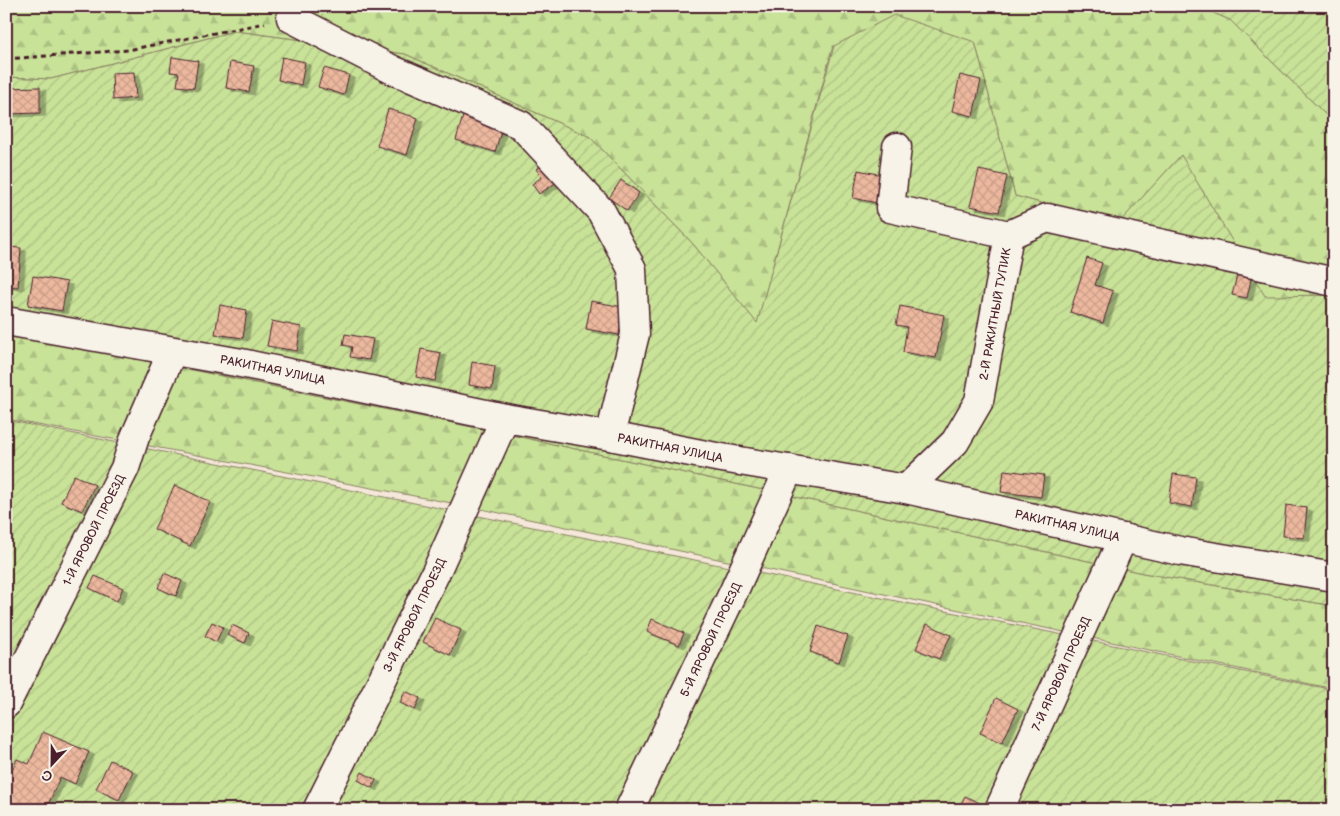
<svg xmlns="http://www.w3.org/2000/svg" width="1340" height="816" font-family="'Balsamiq Sans',sans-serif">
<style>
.forest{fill:url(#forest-firs);stroke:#898062}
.garden{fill:url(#garden-furrows);stroke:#898062}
.building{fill:url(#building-cross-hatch);stroke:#4a1f2b;filter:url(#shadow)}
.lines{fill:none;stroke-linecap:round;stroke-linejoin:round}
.minor-casing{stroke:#4a1f2b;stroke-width:31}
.path{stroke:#4a1f2b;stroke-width:3;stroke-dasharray:5 4;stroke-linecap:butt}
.minor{stroke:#f7f3e8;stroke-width:28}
.labels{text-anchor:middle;stroke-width:4.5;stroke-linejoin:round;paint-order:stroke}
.street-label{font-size:12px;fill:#4a1f2b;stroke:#f7f3e8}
</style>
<defs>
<pattern id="forest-firs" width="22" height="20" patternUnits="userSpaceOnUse" patternTransform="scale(1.25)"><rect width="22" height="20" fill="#c8e298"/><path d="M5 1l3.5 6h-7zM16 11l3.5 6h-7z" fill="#adc183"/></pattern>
<pattern id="garden-furrows" width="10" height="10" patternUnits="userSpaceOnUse" patternTransform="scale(1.25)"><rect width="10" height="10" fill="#c8e298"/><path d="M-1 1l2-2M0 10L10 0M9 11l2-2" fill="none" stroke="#adc183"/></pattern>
<pattern id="building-cross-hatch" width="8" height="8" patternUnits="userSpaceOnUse" patternTransform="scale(1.25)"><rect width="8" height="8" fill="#ecb89e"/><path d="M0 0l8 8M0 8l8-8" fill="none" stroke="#cc9e88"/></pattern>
<filter id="shadow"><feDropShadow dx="5.5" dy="3" stdDeviation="0" flood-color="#0004"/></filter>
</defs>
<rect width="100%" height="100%" fill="#f5e7d9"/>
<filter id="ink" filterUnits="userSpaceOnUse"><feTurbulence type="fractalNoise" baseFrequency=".02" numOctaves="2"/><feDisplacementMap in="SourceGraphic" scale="10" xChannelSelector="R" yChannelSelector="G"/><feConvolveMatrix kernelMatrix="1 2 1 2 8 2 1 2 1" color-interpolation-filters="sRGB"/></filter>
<g filter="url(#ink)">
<g class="forest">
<path d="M6 6H1197L1230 20 1334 123V295L1265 297 1181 156 1118 224 1015 196 975 42 833 46 757 324 693 244 590 137 405 54 235 31 51 79 6 77Z"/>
<path d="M6 332 507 434 1143 573 1334 606V689L462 505 6 419Z"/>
</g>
<g class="garden">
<path d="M1197 6H1334V123L1230 20Z"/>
<path d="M894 15 975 42 1015 196 1118 224 1181 155 1265 296 1334 295V606L1143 573 507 434 6 332V77L51 79 235 31 405 54 590 137 693 244 757 323 834 46Z"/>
<path d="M6 420 1334 690V810H6Z"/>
</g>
<g class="building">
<path d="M172 57 198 61 194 88 177 86 179 73 170 72Z"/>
<path d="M282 57 305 62 301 85 278 80Z"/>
<path d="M230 62 254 66 249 92 226 88Z"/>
<path d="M324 68 349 75 344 95 318 87Z"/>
<path d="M134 72 136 98 113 100 112 73Z"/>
<path d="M960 75 981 80 973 116 952 111Z"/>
<path d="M40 87V113L7 114 6 88Z"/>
<path d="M388 109 418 118 407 155 377 146Z"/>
<path d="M463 116 502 128 495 152 456 140Z"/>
<path d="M547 162 560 180 539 194 532 184 542 177 536 169Z"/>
<path d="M858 170 883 175 877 203 853 198Z"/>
<path d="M979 170 1007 176 999 212 970 206Z"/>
<path d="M621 180 639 193 627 211 609 198Z"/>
<path d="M6 247 21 248 18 287 6 286Z"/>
<path d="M1087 258 1102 263 1095 285 1113 291 1103 323 1070 312Z"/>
<path d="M1239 267 1253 270 1247 298 1232 295Z"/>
<path d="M33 276 67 282 62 311 28 305Z"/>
<path d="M591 301 623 307 619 335 586 329Z"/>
<path d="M220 305 247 310 243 338 215 334Z"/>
<path d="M900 306 944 315 936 358 903 352 907 327 896 325Z"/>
<path d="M272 321 301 327 297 351 267 346Z"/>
<path d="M345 334 373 339 369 360 350 357 352 347 343 345Z"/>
<path d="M421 349 441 353 435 381 416 377Z"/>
<path d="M472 362 495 366 492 389 469 385Z"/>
<path d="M1004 470 1044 475 1041 497 1001 492Z"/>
<path d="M1173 474 1196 477 1192 507 1169 503Z"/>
<path d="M74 475 95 485 82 511 61 502Z"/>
<path d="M175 485 210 502 190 546 154 529Z"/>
<path d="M1286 505 1307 508 1304 538 1283 536Z"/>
<path d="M164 573 182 581 176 596 158 588Z"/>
<path d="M95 576 123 588 117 601 89 588Z"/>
<path d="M435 618 461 630 450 655 423 642Z"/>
<path d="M652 619 684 633 679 645 647 632Z"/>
<path d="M212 622 223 627 216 642 205 636Z"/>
<path d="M927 624 951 635 939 659 916 649Z"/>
<path d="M232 625 249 633 245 643 227 635Z"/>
<path d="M818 626 848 636 839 662 810 652Z"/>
<path d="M405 691 420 698 415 710 400 703Z"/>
<path d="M996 698 1018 709 1002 743 980 733Z"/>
<path d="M43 732 89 752 75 784 60 777 46 810H6V784L17 759 29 764Z"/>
<path d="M110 760 133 771 119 800 96 789Z"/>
<path d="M362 772 376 780 372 788 358 780Z"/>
<path d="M965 796 988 807 986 810H958Z"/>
</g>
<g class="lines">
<g class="minor-casing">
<g id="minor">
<path d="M291 18 393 70 521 125 601 211 632 269 635 334 610 436"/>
<path d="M897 147 890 208 1009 235 979 401 955 442 906 489"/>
<path d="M1009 235 1047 218 1334 282"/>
<path id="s1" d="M6 321 236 362 505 418 610 436 716 457 906 489 1180 551 1334 577"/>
<path id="s2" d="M6 704 125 468 135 437 172 352"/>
<path id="s3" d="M317 810 436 572 505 418"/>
<path id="s4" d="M629 810 733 593 789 469"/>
<path id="s5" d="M999 810 1123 538"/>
</g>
</g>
<path class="path" d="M6 59 128 50 265 23"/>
<use href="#minor" class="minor"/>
</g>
</g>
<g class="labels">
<g class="street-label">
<text transform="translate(995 314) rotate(-80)" y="4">2-Й РАКИТНЫЙ ТУПИК</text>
<text dy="4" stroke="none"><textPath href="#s1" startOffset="271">РАКИТНАЯ УЛИЦА</textPath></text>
<text dy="4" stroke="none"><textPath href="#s1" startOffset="676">РАКИТНАЯ УЛИЦА</textPath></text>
<text dy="4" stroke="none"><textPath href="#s1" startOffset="1081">РАКИТНАЯ УЛИЦА</textPath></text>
<text dy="4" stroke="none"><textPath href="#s2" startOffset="195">1-Й ЯРОВОЙ ПРОЕЗД</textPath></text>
<text dy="4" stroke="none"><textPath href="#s3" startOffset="218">3-Й ЯРОВОЙ ПРОЕЗД</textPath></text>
<text dy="4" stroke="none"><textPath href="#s4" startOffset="189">5-Й ЯРОВОЙ ПРОЕЗД</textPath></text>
<text dy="4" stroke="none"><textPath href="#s5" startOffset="150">7-Й ЯРОВОЙ ПРОЕЗД</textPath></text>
</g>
</g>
<rect width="1340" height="816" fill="none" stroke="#f7f3e8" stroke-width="25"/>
<rect x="12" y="12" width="1315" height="791" fill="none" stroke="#4a1f2b" stroke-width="2" filter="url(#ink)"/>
<g transform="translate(52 764) rotate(202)" stroke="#f7f3e8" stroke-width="4" paint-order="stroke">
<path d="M0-4L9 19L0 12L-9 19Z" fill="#4a1f2b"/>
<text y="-8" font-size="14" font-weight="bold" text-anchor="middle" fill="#4a1f2b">С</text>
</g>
</svg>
